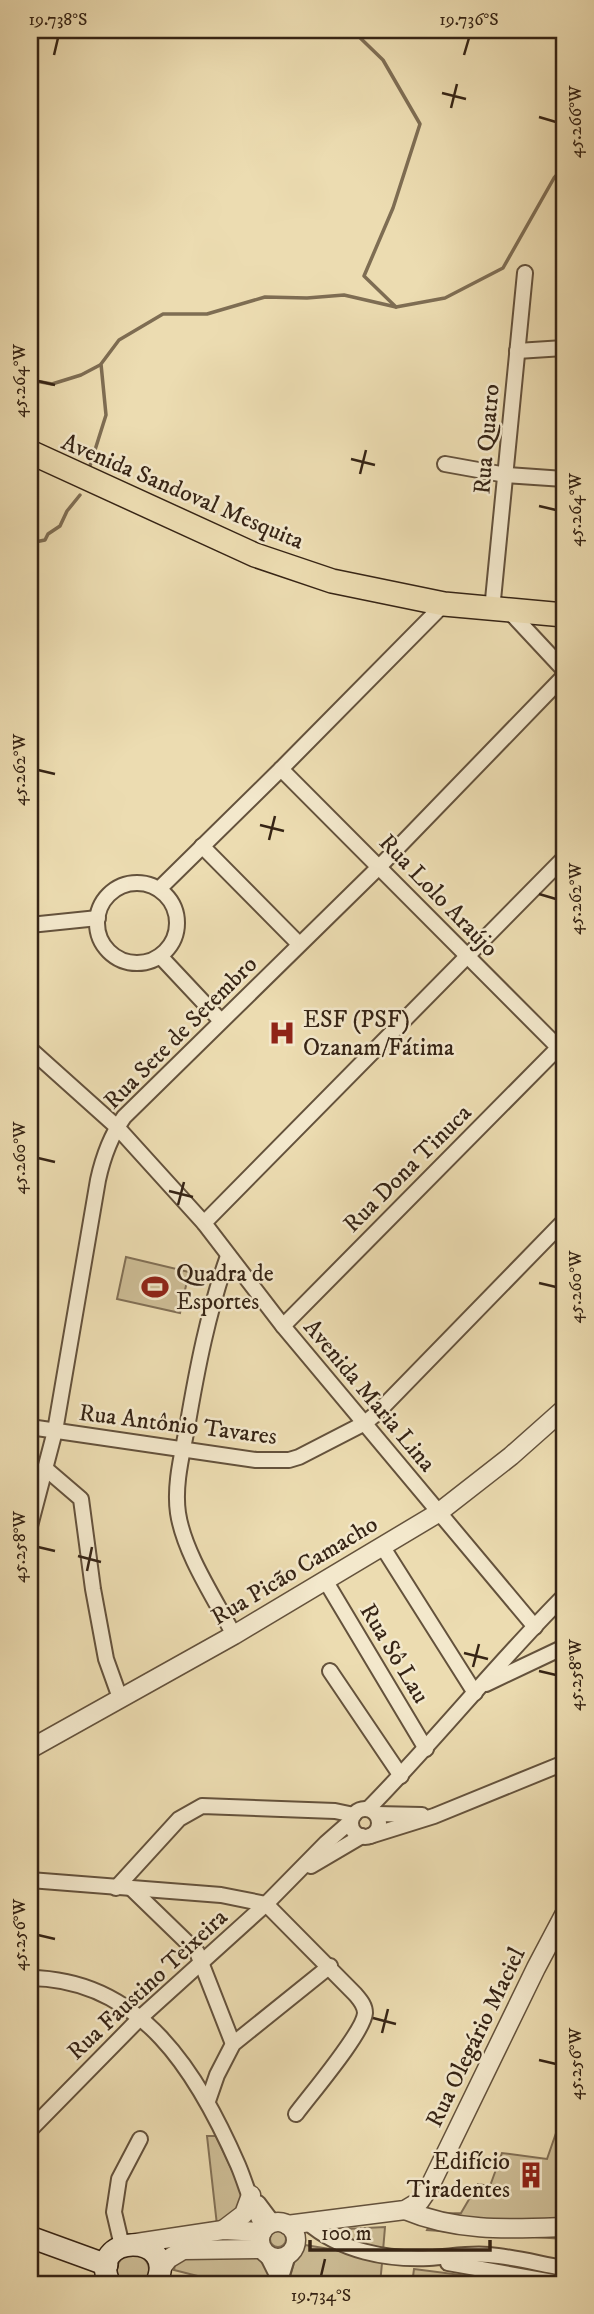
<svg xmlns="http://www.w3.org/2000/svg" width="594" height="2314" font-family="'IM FELL DW Pica',serif">
<style>
.green{fill:#cdbd96;stroke:#827056;stroke-width:2}
.lines{fill:none;stroke-linecap:round;stroke-linejoin:round}
.stream{stroke:#7e6d53;stroke-width:3.5}
.minor-casing{stroke:#64523c;stroke-width:18}
.tertiary-casing{stroke:#64523c;stroke-width:21}
.secondary-casing{stroke:#362415;stroke-width:24}
.primary-casing{stroke:#362415;stroke-width:26}
.minor{stroke:#f3e8cc;stroke-width:14}
.tertiary{stroke:#f3e8cc;stroke-width:18}
.secondary{stroke:#f3e8cc;stroke-width:21}
.primary{stroke:#ecdcb1;stroke-width:23}
.ticks{fill:none;stroke:#362415;stroke-width:2.5}
.labels{text-anchor:middle;stroke-width:5;stroke-linejoin:round;paint-order:stroke}
.street-label{font-size:24px;fill:#362415;stroke:#f3e8cc}
.poi-label{font-size:24px;fill:#362415;stroke:#f3e8cc;text-anchor:start}
.neatline{fill:none;stroke:#362415;stroke-width:2.5}
.ticks-label{font-size:18px;text-anchor:middle;fill:#362415}
</style>
<rect width="100%" height="100%" fill="#ecdcb1"/>
<filter id="stains"><feTurbulence type="fractalNoise" baseFrequency=".00286" numOctaves="4"/><feColorMatrix values="0 0 0 0 .2 0 0 0 0 .09 0 0 0 0 .02 0 0 0 .5 -.17"/></filter>
<radialGradient id="worn" r=".72"><stop offset=".6" stop-color="#630" stop-opacity="0"/><stop offset="1" stop-color="#630" stop-opacity=".3"/></radialGradient>
<g class="green">
<path d="M126 1257 189 1272 180 1313 117 1299Z"/>
<path d="M564 2110V2239L427 2230 435 2214 461 2213 478 2184 490 2186 502 2153 547 2159Z"/>
<path d="M207 2136H216L245 2198V2206L217 2225Z"/>
<path d="M385 2227 383 2251 341 2237 345 2229Z"/>
<circle cx="278" cy="2239" r="8"/>
<path d="M305 2245 336 2250 382 2263 380 2284H288L297 2252Z"/>
<circle cx="133" cy="2270" r="16"/>
<path d="M261 2256 272 2279V2284H229L174 2270 175 2265 181 2257Z"/>
<path d="M414 2269 469 2276 468 2284H412Z"/>
</g>
<g class="lines">
<g class="stream">
<path d="M352 30 383 60 420 124 393 208 364 276 396 307"/>
<path d="M30 380 52 384 81 375 100 365"/>
<path d="M89 469 106 415 101 364 119 340 163 314H207L265 297 307 298 344 295 396 307 445 298 503 268 554 178 564 167"/>
<path d="M30 543 45 540 48 534 60 526 67 511 80 495"/>
</g>
<g class="minor-casing">
<g id="minor">
<path d="M517 351 564 348"/>
<path d="M445 464 506 475 564 479"/>
<path d="M492 610 525 273"/>
<path d="M509 611 564 670"/>
<path d="M281 769 564 1053"/>
<path d="M202 846 299 944"/>
<circle cx="137" cy="923" r="40"/>
<path d="M159 889 281 769 444 604"/>
<path d="M30 925 98 918"/>
<path d="M160 956 221 1021"/>
<path d="M30 1049 117 1127 204 1223 283 1326 535 1627"/>
<path d="M204 1223 564 858"/>
<path d="M228 1256C208 1312 197 1369 187 1428 182 1455 174 1485 178 1513 184 1553 215 1599 234 1635"/>
<path d="M283 1326 564 1042"/>
<path d="M30 1427 256 1460H289L299 1457 365 1423 377 1413 564 1221"/>
<path d="M46 1469 81 1499 93 1589 106 1659 120 1698"/>
<path d="M30 1526 55 1431 98 1180C103 1157 110 1137 124 1117L380 866 564 676"/>
<path d="M382 1546 475 1693"/>
<path d="M325 1580 426 1749"/>
<path d="M330 1671 401 1776"/>
<path d="M486 1684 564 1647"/>
<path d="M368 1809C436 1740 496 1664 564 1596"/>
<circle cx="365" cy="1823" r="14"/>
<path d="M376 1814 422 1815"/>
<path d="M370 1836 434 1816 564 1763"/>
<path d="M311 1866 362 1836"/>
<path d="M30 1880 221 1895 266 1904 355 1994C360 2000 365 2005 365 2013 364 2032 310 2095 296 2114"/>
<path d="M116 1888 179 1819 202 1806 335 1811 354 1815"/>
<path d="M132 1889 197 1952 233 2044"/>
<path d="M30 1978C142 1979 198 2074 238 2165 247 2186 252 2209 264 2229"/>
<path d="M208 2101 217 2075 233 2044 330 1966"/>
<path d="M30 2130 141 2017 266 1904 326 1843 351 1821"/>
<path d="M258 2203 273 2223"/>
<path d="M307 2222C340 2251 387 2260 429 2258 449 2257 470 2253 489 2255 514 2257 540 2264 564 2268"/>
<path d="M122 2246 114 2212 119 2179 140 2139"/>
<path d="M266 2253 280 2281"/>
<path d="M448 2263 564 2284"/>
<path d="M279 2284 288 2255"/>
</g>
</g>
<g class="tertiary-casing">
<g id="tertiary">
<path d="M30 1749 234 1635 438 1513 511 1456 564 1409"/>
<path d="M405 2210C457 2232 509 2229 564 2227"/>
<circle cx="278" cy="2240" r="18"/>
<path d="M287 2225 405 2210 420 2201 429 2188 536 1968 564 1915"/>
<path d="M223 2230 244 2214 251 2195"/>
<path d="M130 2244 223 2230 262 2232"/>
<path d="M159 2271 168 2259 183 2250 262 2249"/>
</g>
</g>
<g class="secondary-casing">
<g id="secondary">
<path d="M30 2237 107 2265"/>
<path d="M110 2284C84 2233 181 2231 156 2284"/>
</g>
</g>
<g class="primary-casing">
<path id="primary" d="M30 452 255 555 332 581 444 604 564 615"/>
</g>
<use href="#minor" class="minor"/>
<use href="#tertiary" class="tertiary"/>
<use href="#secondary" class="secondary"/>
<use href="#primary" class="primary"/>
</g>
<path class="ticks" d="M54 55 58 38M464 55 469 38M442 93 466 99M451 108 457 84M539 117 556 122M38 381 55 385M351 459 375 465M360 474 366 450M539 506 556 510M38 770 55 774M260 825 284 831M269 840 275 816M539 894 556 899M38 1158 55 1162M169 1191 193 1197M178 1205 184 1182M539 1283 556 1287M38 1547 55 1551M78 1556 101 1562M87 1571 92 1547M464 1653 488 1659M473 1667 479 1644M539 1671 556 1675M38 1935 55 1939M373 2018 396 2024M382 2033 388 2009M539 2060 556 2064M321 2276 325 2259"/>
<defs>
<g id="hospital-bare" transform="scale(2.1)"><path d="M-5-5h3v3.5h4V-5h3V5h-3V1.5h-4V5h-3Z" fill="#8f2418" stroke="#f3e8cc" stroke-width="2.5" paint-order="stroke"/></g>
<g id="stadium-bare" transform="scale(2.1)"><path d="M0-5a6.5 5 0 1 0 0 10a6.5 5 0 1 0 0-10ZM-3.5-1.8h7v3.6h-7Z" fill="#8f2418" stroke="#f3e8cc" stroke-width="2.5" paint-order="stroke"/></g>
<g id="building-bare" transform="scale(2.1)"><path d="M-4-6H4V6H1V3H-1V6H-4ZM-2.5-4.3h1.7v1.8h-1.7ZM.8-4.3h1.7v1.8H.8ZM-2.5-1h1.7V.8h-1.7ZM.8-1h1.7V.8H.8Z" fill="#8f2418" stroke="#f3e8cc" stroke-width="2.5" paint-order="stroke"/></g>
</defs>
<g fill-rule="evenodd">
<use href="#hospital-bare" x="282" y="1033"/>
<use href="#stadium-bare" x="155" y="1287"/>
<use href="#building-bare" x="531" y="2175"/>
</g>
<g class="labels">
<g class="street-label">
<text transform="translate(486 439) rotate(-85)" y="8">Rua Quatro</text>
<text transform="translate(183 491) rotate(23)" y="8">Avenida Sandoval Mesquita</text>
<text transform="translate(439 895) rotate(46)" y="8">Rua Lolo Araújo</text>
<text transform="translate(180 1032) rotate(-45)" y="8">Rua Sete de Setembro</text>
<text transform="translate(407 1168) rotate(-45)" y="8">Rua Dona Tinuca</text>
<text transform="translate(370 1395) rotate(50)" y="8">Avenida Maria Lina</text>
<text transform="translate(178 1424) rotate(7)" y="8">Rua Antônio Tavares</text>
<text transform="translate(294 1570) rotate(-31)" y="8">Rua Picão Camacho</text>
<text transform="translate(395 1653) rotate(59)" y="8">Rua Sô Lau</text>
<text transform="translate(147 1984) rotate(-43)" y="8">Rua Faustino Teixeira</text>
<text transform="translate(475 2037) rotate(-64)" y="8">Rua Olegário Maciel</text>
</g>
<g class="poi-label">
<text x="303" y="1027">ESF (PSF)<tspan x="303" dy="28">Ozanam/Fátima</tspan></text>
<text x="176" y="1281">Quadra de<tspan x="176" dy="28">Esportes</tspan></text>
<text x="510" y="2169" text-anchor="end">Edifício<tspan x="510" dy="28">Tiradentes</tspan></text>
</g>
</g>
<rect width="594" height="2314" fill="none" stroke="#ecdcb1" stroke-width="77"/>
<path d="M310 2240v10h180v-10" fill="none" stroke="#362415" stroke-width="3.5"/>
<text x="321" y="2240" font-size="21" fill="#362415" stroke="#f3e8cc" stroke-width="5" paint-order="stroke">100 m</text>
<rect x="38" y="38" width="518" height="2238" class="neatline"/>
<g class="ticks-label">
<text x="58" y="25">19.738°S</text>
<text x="469" y="25">19.736°S</text>
<text transform="translate(575 122) rotate(-90)" y="6">45.266°W</text>
<text transform="translate(19 381) rotate(-90)" y="6">45.264°W</text>
<text transform="translate(575 510) rotate(-90)" y="6">45.264°W</text>
<text transform="translate(19 770) rotate(-90)" y="6">45.262°W</text>
<text transform="translate(575 899) rotate(-90)" y="6">45.262°W</text>
<text transform="translate(19 1158) rotate(-90)" y="6">45.260°W</text>
<text transform="translate(575 1287) rotate(-90)" y="6">45.260°W</text>
<text transform="translate(19 1547) rotate(-90)" y="6">45.258°W</text>
<text transform="translate(575 1675) rotate(-90)" y="6">45.258°W</text>
<text transform="translate(19 1935) rotate(-90)" y="6">45.256°W</text>
<text transform="translate(575 2064) rotate(-90)" y="6">45.256°W</text>
<text x="321" y="2301">19.734°S</text>
</g>
<rect width="100%" height="100%" filter="url(#stains)"/>
<rect width="100%" height="100%" fill="url(#worn)"/>
</svg>
